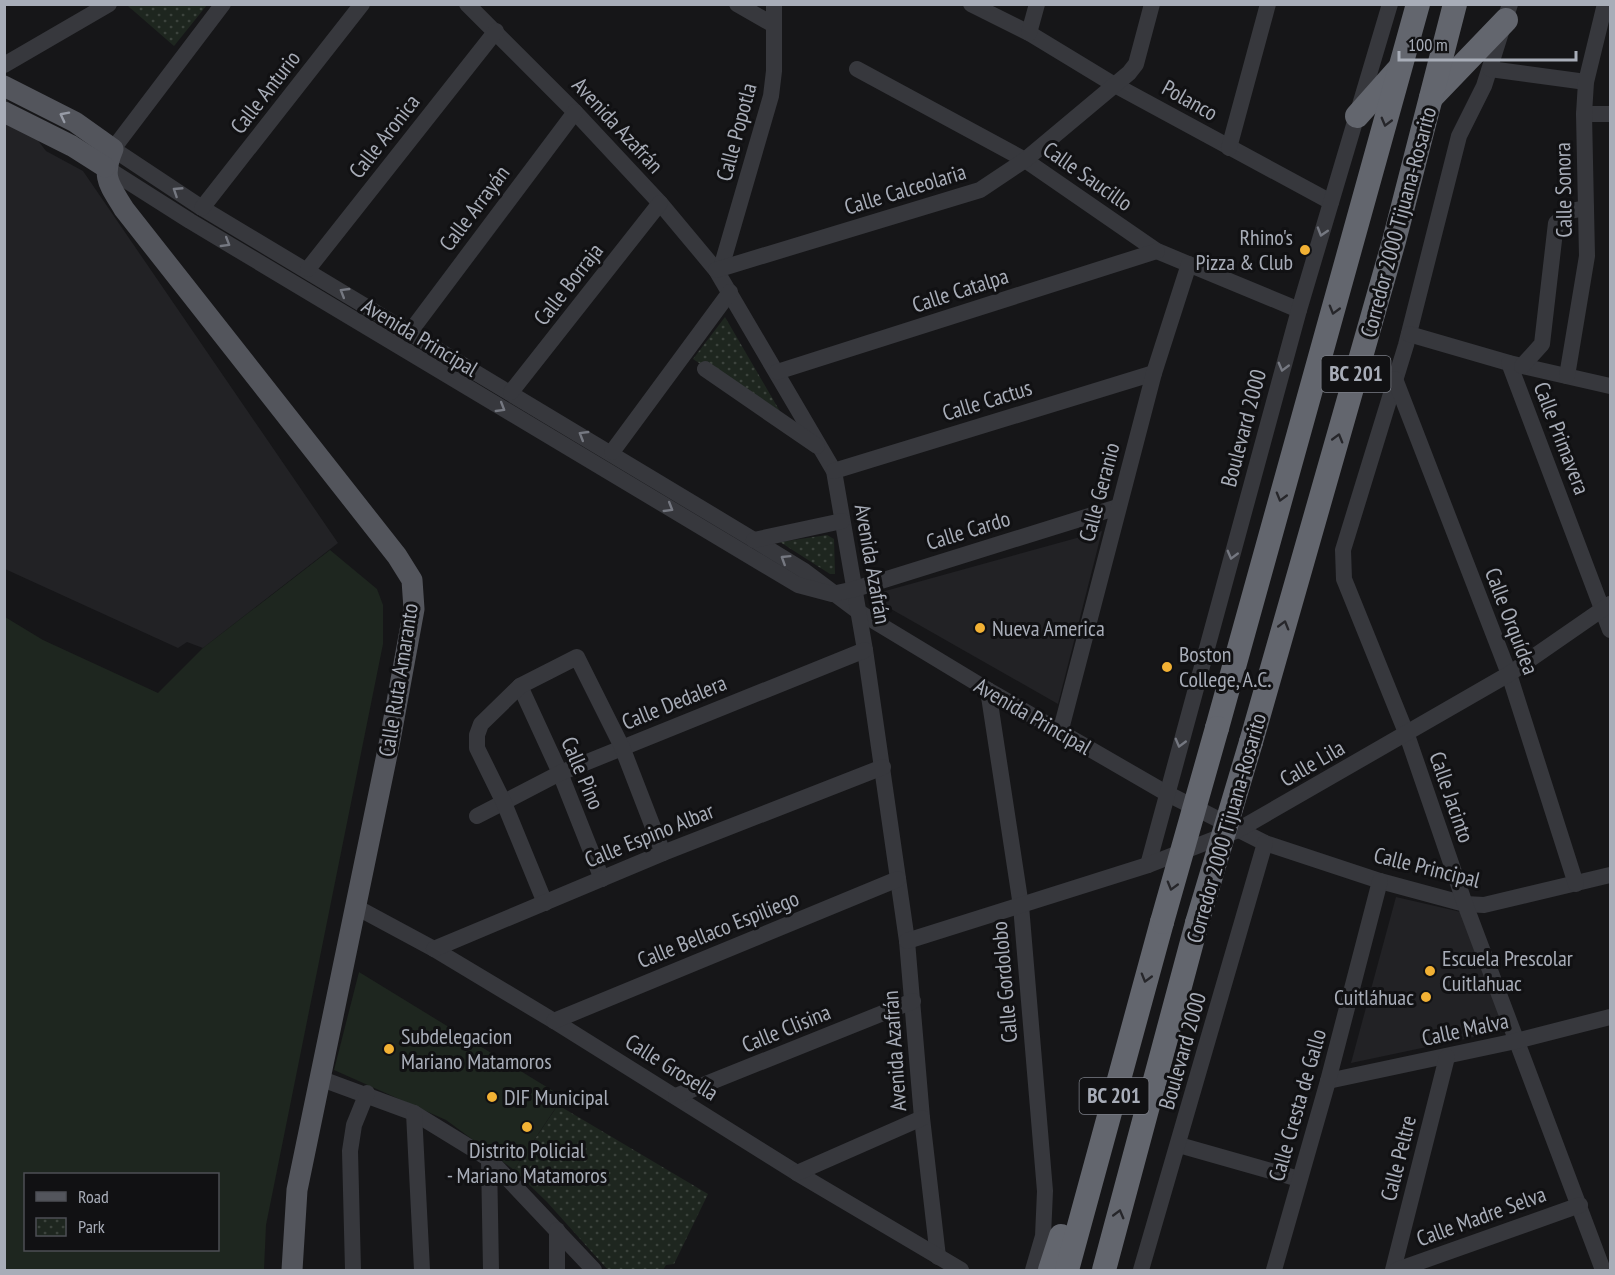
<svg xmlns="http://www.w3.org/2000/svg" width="1615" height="1275" font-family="'PT Sans Narrow',sans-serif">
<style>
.built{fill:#222225}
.grass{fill:#1e261f;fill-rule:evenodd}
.park{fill:url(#park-dots)}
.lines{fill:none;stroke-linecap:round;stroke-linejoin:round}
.minor{stroke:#37383d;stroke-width:16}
.major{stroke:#53555c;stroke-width:21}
.highway{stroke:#63666e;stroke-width:24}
.highway-bridge{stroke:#63666e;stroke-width:24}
.oneway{stroke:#979ba6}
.oneway2{stroke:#26262a}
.oneway3{stroke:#757881}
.poi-dot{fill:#f2b134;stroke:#111113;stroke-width:2}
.labels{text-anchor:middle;stroke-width:6;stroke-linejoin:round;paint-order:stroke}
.shield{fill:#111113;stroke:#7b7e86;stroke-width:1.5}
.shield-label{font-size:21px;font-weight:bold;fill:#a8adb8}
.street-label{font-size:22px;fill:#a8adb8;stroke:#111113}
.poi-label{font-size:22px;fill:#a8adb8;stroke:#111113;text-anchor:start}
</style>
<defs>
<pattern id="park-dots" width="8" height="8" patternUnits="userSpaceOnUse" patternTransform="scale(1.5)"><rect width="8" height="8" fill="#1e261f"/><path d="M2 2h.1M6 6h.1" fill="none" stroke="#3c433d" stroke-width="1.8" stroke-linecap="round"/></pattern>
</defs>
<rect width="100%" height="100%" fill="#161618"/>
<g class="built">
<path d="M4 96 46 151 83 171 338 543 203 648 187 642 178 648 5 569Z"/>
<path d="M1102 531 1058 704 877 601 878 593Z"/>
<path d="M1396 897 1461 912 1507 1030 1351 1063Z"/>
</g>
<g class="grass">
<path d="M330 550 377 589 383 605V644L266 1225 264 1270H5V617L43 640 158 693 203 648ZM26 1174H218V1250H26Z"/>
<path d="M359 972 563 1097 514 1170 446 1120 334 1070Z"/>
</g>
<g class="park">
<path d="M131 4H207V5L174 46 128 6Z"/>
<path d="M725 317 785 420 693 359Z"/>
<path d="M827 535 834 539 835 574H830L780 542Z"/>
<path d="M558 1105 708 1194 674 1264 666 1265 663 1270H608L547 1202 514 1170Z"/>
</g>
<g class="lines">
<g class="minor">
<path d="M223 4 113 149 202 208 754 540 803 570 859 612 988 690 1166 793 1265 843 1380 881 1465 904 1484 905 1610 875"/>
<path d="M467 4 575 112 660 203 716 270 834 471 865 650 907 941 922 1118 938 1257"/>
<path d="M737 4 772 24"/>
<path d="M971 4 1029 33 1113 84 1331 202"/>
<path d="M1510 4 1484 86 1459 136 1406 345 1343 550 1344 579 1407 735 1465 904 1603 1270"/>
<path d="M1029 33 1037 4"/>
<path d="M4 65 109 4"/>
<path d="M857 69 1025 160 1157 251 1299 310"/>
<path d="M1490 69 1586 82"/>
<path d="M1584 114H1610"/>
<path d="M1229 148 1268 4"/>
<path d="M105 167 190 221 798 585 832 594 855 589 1118 507"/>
<path d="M202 208 362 4"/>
<path d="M721 268 771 96 774 71V4"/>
<path d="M308 269 496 31"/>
<path d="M716 270 980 190 1025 160 1129 73 1136 64 1152 4"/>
<path d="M410 332 575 112"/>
<path d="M1409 334 1509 363 1610 386"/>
<path d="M1509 363 1610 630"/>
<path d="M1522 366 1542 344 1556 223 1570 211 1586 208"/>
<path d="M705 369 817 446"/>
<path d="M777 372 1157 251"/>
<path d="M1567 376 1587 256 1584 114 1586 82 1605 4"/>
<path d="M1395 379 1509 674 1576 884"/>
<path d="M511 392 660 203"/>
<path d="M612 452 730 292"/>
<path d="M834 471 1154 373"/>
<path d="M754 540 842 521"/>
<path d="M520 686 560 773 602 879"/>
<path d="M988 690 1021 906 1045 1191 1043 1236 1033 1270"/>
<path d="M1060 733 1154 373 1189 264"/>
<path d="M477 816 560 773 865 650"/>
<path d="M1148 865 1299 310 1390 4"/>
<path d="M545 903 504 803 477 748V735L481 724 520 686 577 657 622 747 663 853"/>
<path d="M356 907 434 949 554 1021 797 1173 961 1270"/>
<path d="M907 941 1148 865 1238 830 1509 674 1610 604"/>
<path d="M434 949 663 853 883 767"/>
<path d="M554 1021 898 879"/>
<path d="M319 1078 414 1113 489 1159 594 1270"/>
<path d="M1328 1081 1516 1041 1610 1017"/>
<path d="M676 1096 913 1001"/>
<path d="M414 1113 422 1270"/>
<path d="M1179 1145 1299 1179"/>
<path d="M489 1159 491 1270"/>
<path d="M797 1173 922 1118"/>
<path d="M557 1230V1270"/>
<path d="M353 1270 350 1151 354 1125 367 1093"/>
<path d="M1141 1270 1265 843"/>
<path d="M1274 1270 1328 1081 1380 881"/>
<path d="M1393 1270 1447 1057"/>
<path d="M1397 1270 1580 1205"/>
</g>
<g class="major">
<path d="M4 86 75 122 113 149C101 178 109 184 124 209L397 556 412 580 414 609 390 740 297 1190 292 1270"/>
<path d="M4 112 72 146 105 167"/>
</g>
<g class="highway">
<path d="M1431 98 1506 20"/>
<path d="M1357 116 1397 71"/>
<path d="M1217 728 1418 4"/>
<path d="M1251 742 1394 241 1455 4"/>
<path d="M1050 1270 1061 1236"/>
<path d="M1067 1270 1162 922"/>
<path d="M1104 1270 1197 923"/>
</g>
<g class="highway-bridge">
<path d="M1162 922 1217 728"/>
<path d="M1197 923 1251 742"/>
</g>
</g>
<defs><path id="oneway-chevron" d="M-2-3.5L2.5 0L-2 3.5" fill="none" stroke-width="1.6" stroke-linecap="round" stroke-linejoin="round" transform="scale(1.5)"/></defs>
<use class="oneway" href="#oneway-chevron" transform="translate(64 116) rotate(-153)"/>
<g class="oneway2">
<use href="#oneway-chevron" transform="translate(1386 122) rotate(105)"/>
<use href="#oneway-chevron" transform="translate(1334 310) rotate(106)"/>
<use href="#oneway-chevron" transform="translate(1338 438) rotate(-74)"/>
<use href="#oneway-chevron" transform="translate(1281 497) rotate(106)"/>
<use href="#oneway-chevron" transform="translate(1284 625) rotate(-74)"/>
<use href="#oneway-chevron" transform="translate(1172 886) rotate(106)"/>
<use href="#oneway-chevron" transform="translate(1146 978) rotate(106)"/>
<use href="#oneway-chevron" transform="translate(1119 1214) rotate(-75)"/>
</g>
<g class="oneway3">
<use href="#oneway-chevron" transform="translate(177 191) rotate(-147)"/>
<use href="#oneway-chevron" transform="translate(1322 232) rotate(107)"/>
<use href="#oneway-chevron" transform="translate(226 243) rotate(31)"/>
<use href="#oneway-chevron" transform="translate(344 292) rotate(-149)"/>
<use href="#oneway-chevron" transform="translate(1283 367) rotate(105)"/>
<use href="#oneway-chevron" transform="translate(501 408) rotate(31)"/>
<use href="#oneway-chevron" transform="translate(583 435) rotate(-149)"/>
<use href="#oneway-chevron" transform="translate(669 508) rotate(31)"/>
<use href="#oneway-chevron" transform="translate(1232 555) rotate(105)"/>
<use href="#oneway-chevron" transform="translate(785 559) rotate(-148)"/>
<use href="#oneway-chevron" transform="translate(1180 743) rotate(105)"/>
</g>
<g class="poi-dot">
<circle cx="1305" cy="250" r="6"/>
<circle cx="980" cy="628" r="6"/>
<circle cx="1167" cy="667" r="6"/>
<circle cx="1430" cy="971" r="6"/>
<circle cx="1426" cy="997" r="6"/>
<circle cx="389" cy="1049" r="6"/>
<circle cx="492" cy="1097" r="6"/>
<circle cx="527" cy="1127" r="6"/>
</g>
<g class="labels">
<g class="shield">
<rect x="1321.5" y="356" width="69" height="36" rx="4.5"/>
<rect x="1079.5" y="1078" width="69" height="36" rx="4.5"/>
</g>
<g class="shield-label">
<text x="1356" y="381">BC 201</text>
<text x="1114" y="1103">BC 201</text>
</g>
<g class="street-label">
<text transform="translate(265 92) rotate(-52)" y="8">Calle Anturio</text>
<text transform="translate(1190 100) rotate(29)" y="8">Polanco</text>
<text transform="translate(618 125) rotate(47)" y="8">Avenida Azafrán</text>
<text transform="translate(736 132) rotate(-75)" y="8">Calle Popotla</text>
<text transform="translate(384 136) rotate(-52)" y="8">Calle Aronica</text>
<text transform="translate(1088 176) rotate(35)" y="8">Calle Saucillo</text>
<text transform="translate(905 189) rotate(-17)" y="8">Calle Calceolaria</text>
<text transform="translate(1563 190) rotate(-91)" y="8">Calle Sonora</text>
<text transform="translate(474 208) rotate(-53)" y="8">Calle Arrayán</text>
<text transform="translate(1398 222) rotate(-75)" y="8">Corredor 2000 Tijuana-Rosarito</text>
<text transform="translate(568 284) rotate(-52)" y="8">Calle Borraja</text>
<text transform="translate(960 290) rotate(-18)" y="8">Calle Catalpa</text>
<text transform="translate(420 337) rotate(31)" y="8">Avenida Principal</text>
<text transform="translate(987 400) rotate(-17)" y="8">Calle Cactus</text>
<text transform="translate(1243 428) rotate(-75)" y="8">Boulevard 2000</text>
<text transform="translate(1562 438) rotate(69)" y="8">Calle Primavera</text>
<text transform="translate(1099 492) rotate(-75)" y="8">Calle Geranio</text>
<text transform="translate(968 530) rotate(-17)" y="8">Calle Cardo</text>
<text transform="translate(873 564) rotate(80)" y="8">Avenida Azafrán</text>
<text transform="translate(1512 621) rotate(69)" y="8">Calle Orquídea</text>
<text transform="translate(398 680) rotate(-81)" y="8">Calle Ruta Amaranto</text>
<text transform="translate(674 702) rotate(-22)" y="8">Calle Dedalera</text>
<text transform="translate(1033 716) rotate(30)" y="8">Avenida Principal</text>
<text transform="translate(1312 763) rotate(-30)" y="8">Calle Lila</text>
<text transform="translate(583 773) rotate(67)" y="8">Calle Pino</text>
<text transform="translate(1452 797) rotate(71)" y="8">Calle Jacinto</text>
<text transform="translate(1226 828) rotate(-74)" y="8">Corredor 2000 Tijuana-Rosarito</text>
<text transform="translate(649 835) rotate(-22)" y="8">Calle Espino Albar</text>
<text transform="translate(1427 867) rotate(14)" y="8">Calle Principal</text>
<text transform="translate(718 929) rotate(-22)" y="8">Calle Bellaco Espiliego</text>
<text transform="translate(1004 982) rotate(-95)" y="8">Calle Gordolobo</text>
<text transform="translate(786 1028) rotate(-22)" y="8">Calle Clisina</text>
<text transform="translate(1465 1029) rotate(-12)" y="8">Calle Malva</text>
<text transform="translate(894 1051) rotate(-94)" y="8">Avenida Azafrán</text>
<text transform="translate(1182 1051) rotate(-74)" y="8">Boulevard 2000</text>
<text transform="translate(672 1067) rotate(32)" y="8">Calle Grosella</text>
<text transform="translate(1297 1105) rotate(-74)" y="8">Calle Cresta de Gallo</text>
<text transform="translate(1398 1158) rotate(-76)" y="8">Calle Peltre</text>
<text transform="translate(1481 1216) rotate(-20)" y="8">Calle Madre Selva</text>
</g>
<g class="poi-label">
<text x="1293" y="245" text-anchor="end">Rhino's<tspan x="1293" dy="25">Pizza &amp; Club</tspan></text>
<text x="992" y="636">Nueva America</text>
<text x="1179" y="662">Boston<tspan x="1179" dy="25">College, A.C.</tspan></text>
<text x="1442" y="966">Escuela Prescolar<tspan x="1442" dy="25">Cuitlahuac</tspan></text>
<text x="1414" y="1005" text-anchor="end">Cuitláhuac</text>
<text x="401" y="1044">Subdelegacion<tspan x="401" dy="25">Mariano Matamoros</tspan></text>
<text x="504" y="1105">DIF Municipal</text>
<text x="527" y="1158" text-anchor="middle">Distrito Policial<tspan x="527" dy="25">- Mariano Matamoros</tspan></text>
</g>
</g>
<rect width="1615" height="1275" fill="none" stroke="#a8adb8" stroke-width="12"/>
<rect x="24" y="1173" width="195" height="78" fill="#111113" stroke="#4d4f55" stroke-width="1.5"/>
<rect x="36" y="1192" width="30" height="9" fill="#53555c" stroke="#4d4f55" stroke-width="1.5"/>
<text x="78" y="1203" font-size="18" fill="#a8adb8">Road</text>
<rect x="36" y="1218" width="30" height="18" fill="url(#park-dots)" stroke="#4d4f55" stroke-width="1.5"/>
<text x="78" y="1233" font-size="18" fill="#a8adb8">Park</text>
<path d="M1399 51v9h177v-9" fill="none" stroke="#a8adb8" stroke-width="3"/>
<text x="1408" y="51" font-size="18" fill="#a8adb8" stroke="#111113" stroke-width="4.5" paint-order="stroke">100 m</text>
</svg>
